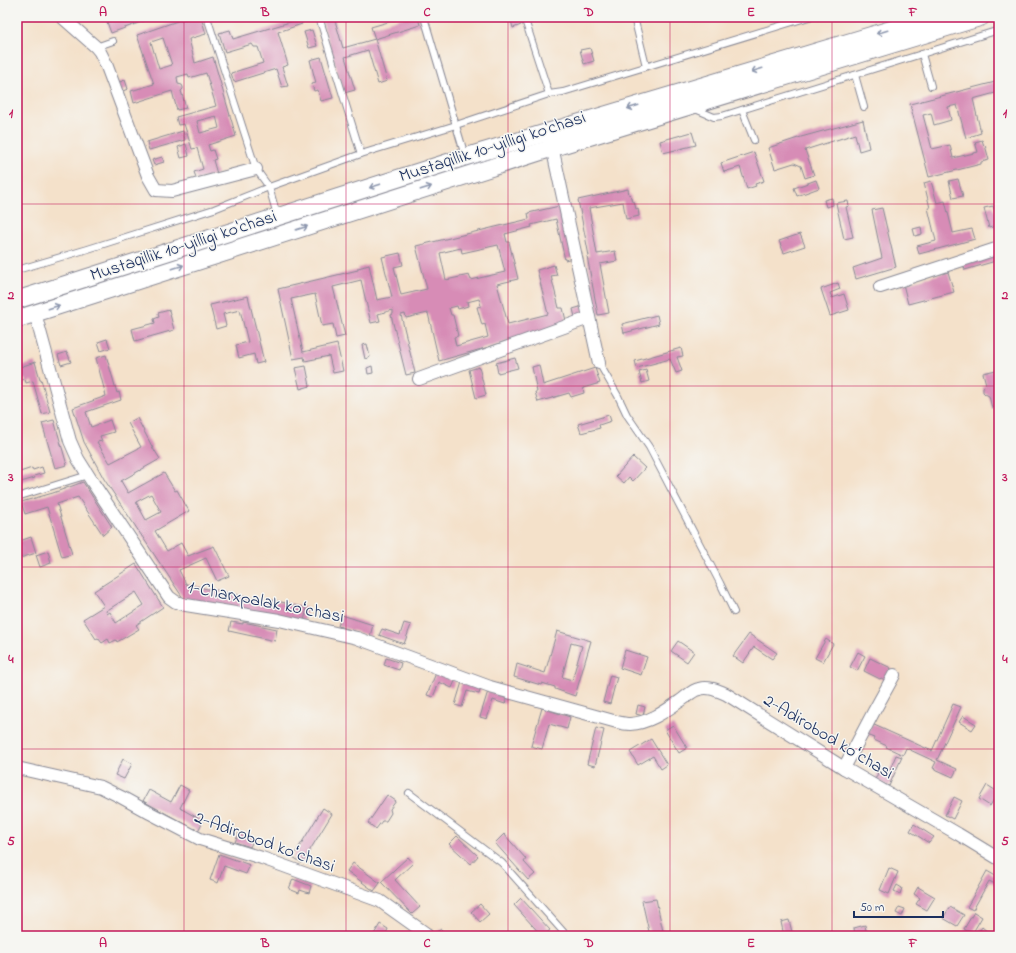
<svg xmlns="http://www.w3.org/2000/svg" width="1016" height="953" font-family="'Indie Flower',sans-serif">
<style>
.building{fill:#d78cb6;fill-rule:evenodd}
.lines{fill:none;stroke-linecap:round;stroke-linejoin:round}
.service-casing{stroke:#888894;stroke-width:8}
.minor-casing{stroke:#888894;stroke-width:14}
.secondary-casing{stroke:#888894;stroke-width:19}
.service{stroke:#fff;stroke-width:6}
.minor{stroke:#fff;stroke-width:12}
.secondary{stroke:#fff;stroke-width:17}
.oneway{stroke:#8d97ae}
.grid{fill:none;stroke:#c2185b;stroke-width:1;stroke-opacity:0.55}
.labels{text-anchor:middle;stroke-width:3;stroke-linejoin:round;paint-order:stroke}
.street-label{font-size:18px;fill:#1b2f5e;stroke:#f6f6f2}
.neatline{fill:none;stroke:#c2185b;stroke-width:1.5}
.grid-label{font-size:13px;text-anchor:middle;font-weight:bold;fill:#c2185b}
</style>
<rect width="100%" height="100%" fill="#f6f6f2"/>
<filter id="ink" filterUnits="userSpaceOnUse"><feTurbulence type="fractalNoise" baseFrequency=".025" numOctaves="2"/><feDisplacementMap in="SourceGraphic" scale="8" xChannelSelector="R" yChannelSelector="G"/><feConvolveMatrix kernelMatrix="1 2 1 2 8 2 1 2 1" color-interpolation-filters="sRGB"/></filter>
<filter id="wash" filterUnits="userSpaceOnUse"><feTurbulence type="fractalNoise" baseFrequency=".012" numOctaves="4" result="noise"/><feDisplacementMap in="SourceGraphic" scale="16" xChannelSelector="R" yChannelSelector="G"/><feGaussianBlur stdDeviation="0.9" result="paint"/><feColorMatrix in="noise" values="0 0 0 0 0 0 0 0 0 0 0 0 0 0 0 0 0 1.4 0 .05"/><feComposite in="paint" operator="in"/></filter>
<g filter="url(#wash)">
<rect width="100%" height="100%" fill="#f4e1ca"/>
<g id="blocks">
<g class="building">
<path d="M120 17H155L111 33 107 22Z"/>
<path d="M189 17H201L206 34 189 39 195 63 213 57 236 136 208 145 210 151 213 150 216 159 213 160 217 174 197 180 194 172 203 169 197 148 192 149 184 124 178 125 176 117 216 106 206 73 189 78 188 74 177 77 178 84 182 85 183 87V89L181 91 186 108 177 110 172 91 134 103 131 91 154 84 137 35ZM163 38 172 65 159 69 151 42ZM216 116 219 128 200 133 197 121Z"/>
<path d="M321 17H334L343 48 375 39 387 81 378 84 368 50 345 57 355 90 344 93Z"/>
<path d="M405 17H418L420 25 375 39 371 27Z"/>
<path d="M510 17H519L521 25 513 28Z"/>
<path d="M300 19 302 24 278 32 288 65 282 67 288 86 282 87 276 69 234 82 231 73 263 63 258 47H254L252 44 225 52 219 33 230 30 233 39Z"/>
<path d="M312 30 317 46 309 48 304 32Z"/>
<path d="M590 48 594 61 584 64 580 50Z"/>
<path d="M321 57 333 98 321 101 318 90 314 91 312 84 316 83 310 60Z"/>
<path d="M125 80 128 89 120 92 117 83Z"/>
<path d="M999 81V92L973 99 981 133 966 138 957 105 948 107 951 120 934 125 931 113 923 115 932 149 950 145 953 158 978 152 975 142 982 140 984 146 985 145 989 160 981 162V164L929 177 910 104Z"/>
<path d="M863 120 869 148 859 151 855 134 805 150 814 175 805 178 801 166 794 163 775 169 768 148 801 137Z"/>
<path d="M183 131 185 140 149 150 147 142Z"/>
<path d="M692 132 696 145 663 153 660 141Z"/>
<path d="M186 144 189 156 181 158 178 147Z"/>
<path d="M754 152 764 181 755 184 756 186 747 189 740 167 724 172 721 163Z"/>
<path d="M162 157 164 162 154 165 152 160Z"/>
<path d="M958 179 963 196 953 198 949 181Z"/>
<path d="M816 180 819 188 797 196 794 188Z"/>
<path d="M931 181 937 203 945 201 953 233 972 229 975 239 919 254 917 246 936 241 928 208H930L924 183Z"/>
<path d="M628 189 629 195 630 194 632 202 634 201 636 209 638 208 639 216 626 219 623 202 589 208 597 254 615 251 617 261 600 264 609 313 598 315 587 256H589L578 200Z"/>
<path d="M832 198 833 205 826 207 824 200Z"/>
<path d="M848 201 849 206 846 207 853 237 844 239 836 203Z"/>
<path d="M564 205 576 257 565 260 556 219 531 225 532 227 505 234 507 242H509L518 279 497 284 508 324 548 314 537 270 554 265 557 275 551 276 559 308H563L567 325 439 361 428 313 406 318 405 314 401 315 415 373 406 375 391 315 393 314V310L378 314 380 321 371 323 361 280 333 287 345 336 336 338 333 324 322 326 315 294 291 299 303 352 337 344 343 371 333 373 329 356 305 361 304 357 293 359 278 289 358 270V268L369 265 377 300 392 297 382 257 400 253 403 265 394 267 401 295 427 289 416 246 529 219 528 213ZM498 245 505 272 471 280 469 275 446 280 440 253 461 248 462 253ZM479 299 481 306 477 307 482 325 485 324 488 337 456 346 454 337 458 336 453 315H451L449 308 457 306 458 309 468 306 467 302Z"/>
<path d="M993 206 996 214 999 213V225L989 228 984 208Z"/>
<path d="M882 208 896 267 856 279 853 268 882 258 872 210Z"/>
<path d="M921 227 922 234 915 236 913 229Z"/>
<path d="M800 234 805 246 784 253 779 241Z"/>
<path d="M999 252V260L965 270 962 261Z"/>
<path d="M948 272 954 292 908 304 903 284Z"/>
<path d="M838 283 840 289 830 293 832 298 844 294 849 310 830 316 821 289Z"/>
<path d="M248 296 264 362 256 364 254 354 239 358 236 345 248 342 240 310 223 314 226 326 216 329 210 305Z"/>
<path d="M583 306 585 315 575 317 573 309Z"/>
<path d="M169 310 174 330 135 341 132 329 155 323 154 319 159 317 158 313Z"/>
<path d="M657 315 659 324 624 333 622 324Z"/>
<path d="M107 339 110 348 101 351 98 342Z"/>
<path d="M367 344 370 357 365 359 362 345Z"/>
<path d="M681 348 683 356 677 357 682 371 676 373 670 359 637 368 635 361Z"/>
<path d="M67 352 71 362 61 365 58 355Z"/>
<path d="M106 355 117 393 119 392 121 400 86 412 91 427 110 420 114 432 100 436 102 441 97 442 110 463 141 447 128 423 137 418 155 452V451L160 459 121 481 128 493 164 473 175 491 177 490 189 511 155 531 167 551 181 543 188 556 214 546 229 576 217 581 206 558 179 570 186 584 216 591V590L267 602 268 599 307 608 304 621 265 612V615L213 603V605L183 598 104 479 84 442 73 408 106 396 96 358ZM151 494 161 512 146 520 136 502Z"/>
<path d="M515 358 518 368 498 373 496 363Z"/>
<path d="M35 362 40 379H41L50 412 42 414 33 381 26 383 25 379 17 381V368Z"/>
<path d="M539 365 543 385 595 368 600 383 583 388 584 393 571 397 569 393 538 402 535 392H537L532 367Z"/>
<path d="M306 366 310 386 300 389 295 368Z"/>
<path d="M372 366 373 373 368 374 367 368Z"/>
<path d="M479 367 486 395 476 398 469 370Z"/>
<path d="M646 370 649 381 642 383 639 372Z"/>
<path d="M996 370 999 383V406L992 408 989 396 985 394 983 392V387L986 384 983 373Z"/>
<path d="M609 415 611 421 599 425 600 428 581 433 578 424Z"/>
<path d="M54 420 67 465 55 468 42 423Z"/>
<path d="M633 457 645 468 633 481 629 477 624 483 616 476Z"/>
<path d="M42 467 44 473 34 476 35 478 17 483V473L32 468 33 470Z"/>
<path d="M83 482 112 527 103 535 78 497 57 504 72 554 62 557 47 507 25 514 21 502 53 493Z"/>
<path d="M31 537 36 553 17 559V542Z"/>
<path d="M48 551 51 563 40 567 36 555Z"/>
<path d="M136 564 163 607 136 625 139 629 117 642 116 640 110 643 108 639 102 643 98 638 96 639 83 619 104 606 94 591ZM136 592 144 605 116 623 110 612 107 614 106 611Z"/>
<path d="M342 615 373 625 370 636 338 626Z"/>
<path d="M231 622 243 624V622L277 629 275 641 229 631Z"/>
<path d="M404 623 411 625 404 644 379 635 382 629 400 635Z"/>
<path d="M557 631 591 641 575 696 555 689V687L542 683 541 685 514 677 517 664 545 673ZM571 643 582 646 572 680 562 677Z"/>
<path d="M749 634 777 653 772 659 754 647 743 663 733 656Z"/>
<path d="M826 639 833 644 823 662 815 658Z"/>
<path d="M678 641 694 652 687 662 671 651Z"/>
<path d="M625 650 647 657 641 675 620 668Z"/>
<path d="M858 652 865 656 857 671 850 667Z"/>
<path d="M386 658 401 663 399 670 384 665Z"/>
<path d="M870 658 891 668 885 680 881 678 880 679 864 671Z"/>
<path d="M436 673 455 681 452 688 439 682 433 697 427 695Z"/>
<path d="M610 675 617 677 610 704 603 702Z"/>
<path d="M462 682 481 688 479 694 467 691 462 707 455 705Z"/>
<path d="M488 691 507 697 505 704 493 700 487 719 480 717Z"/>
<path d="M953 704 961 707 937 760 957 769 953 777 933 768 936 762 906 748 903 755 886 747 887 746 874 740 875 738 867 735 872 724 932 751Z"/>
<path d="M638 705 645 707 643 716 636 714Z"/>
<path d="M542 708 570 717 567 729 549 724 542 749 531 746Z"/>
<path d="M963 716 976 724 972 730 959 722Z"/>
<path d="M673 725 687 748 679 753 665 730Z"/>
<path d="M596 728 604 730 595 766 587 764Z"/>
<path d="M651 739 667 765 661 769 653 756 638 765 630 752Z"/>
<path d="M896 755 902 757 889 786 875 780 880 768 889 772Z"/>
<path d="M123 759 132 764 124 779 115 775Z"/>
<path d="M180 785 189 790 180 808 203 821 198 831 143 801 149 790 171 802Z"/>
<path d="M987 785 998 792 990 806 979 799Z"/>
<path d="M387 795 396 801 390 809 391 813 386 821H382L376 829 368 823Z"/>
<path d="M954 797 962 801 953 819 945 815Z"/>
<path d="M323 808 332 814 302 863 293 857Z"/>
<path d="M914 824 934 837 929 843 910 831Z"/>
<path d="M239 833 254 839 250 847 235 842Z"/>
<path d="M504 834 526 859 524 862 535 874 528 880 495 843Z"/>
<path d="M457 836 478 856 471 864 449 844Z"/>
<path d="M219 854 250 865 246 874 224 866 218 883 210 880Z"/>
<path d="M408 857 413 863 395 880 420 907 412 914 381 882Z"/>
<path d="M353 863 380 883 374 891 347 871Z"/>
<path d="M889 868 898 872 889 894 880 890Z"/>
<path d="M987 871 999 878V886L989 881 973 910 967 907Z"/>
<path d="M293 879 311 886 309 893 300 890 299 893 289 889Z"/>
<path d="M897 885 902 888 900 894 894 891Z"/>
<path d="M918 887 935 897 927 910 916 904 920 898 914 894Z"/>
<path d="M521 898 550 930 543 936H542L514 905Z"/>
<path d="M656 899 664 936H650L642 901Z"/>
<path d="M480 904 489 914 480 922 471 912Z"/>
<path d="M899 907 905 909 902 916 896 913Z"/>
<path d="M950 907 964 915 957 926 943 918Z"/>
<path d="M974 912 982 917 972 934 964 929Z"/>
<path d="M789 920 793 936H784L781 922Z"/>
<path d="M380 924 388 929 385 936H373Z"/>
<path d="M865 925 867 936H855L854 928Z"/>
<path d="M982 927 988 932 985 936H980L977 934Z"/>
<path d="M441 929 447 936H435L434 934Z"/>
</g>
</g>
</g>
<g filter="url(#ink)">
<use href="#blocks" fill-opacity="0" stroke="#888894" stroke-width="1"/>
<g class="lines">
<g class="service-casing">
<g id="service">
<path d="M207 17 256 169 269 187 277 215"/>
<path d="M319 17 361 154"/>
<path d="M424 17 465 156"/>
<path d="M524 17 549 94"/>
<path d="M634 17 646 66"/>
<path d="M96 47 113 41"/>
<path d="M922 54 931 86"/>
<path d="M855 75 864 107"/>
<path d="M693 108 714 117 722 116 999 30"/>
<path d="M742 110 754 140"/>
<path d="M17 270 88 249 214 209 269 187 361 154 456 125 549 94 563 92 809 17"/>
<path d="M599 363 618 396 627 415 649 447 720 583 734 612"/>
<path d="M17 497 88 475"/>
<path d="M409 793 502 863 567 936"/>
</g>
</g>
<g class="minor-casing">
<g id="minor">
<path d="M62 17 96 47 100 52 106 64 148 176 156 190 172 191 256 169"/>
<path d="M551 142 599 363"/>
<path d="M880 287 999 248"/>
<path d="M35 313 70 441 78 459 93 483 169 597 176 602 186 605 279 620 357 638 490 687 617 722C621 723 626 724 630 724 650 723 667 710 683 699 687 696 693 690 699 689 708 686 717 690 726 694L844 768 958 834 999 859"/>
<path d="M419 379 589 318"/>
<path d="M17 768 101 787 121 797 150 813 200 839 262 858 380 901 425 933 427 936"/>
<path d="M844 768 873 713 894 675"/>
</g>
</g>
<g class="secondary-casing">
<g id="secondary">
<path d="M17 300 465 157 933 17"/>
<path d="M17 319 552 148 981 17"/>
</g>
</g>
<use href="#service" class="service"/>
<use href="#minor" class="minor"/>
<use href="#secondary" class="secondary"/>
</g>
<defs><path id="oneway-shaft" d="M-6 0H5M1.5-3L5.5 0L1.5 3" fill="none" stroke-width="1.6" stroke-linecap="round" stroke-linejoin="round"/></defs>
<g class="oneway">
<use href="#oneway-shaft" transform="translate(882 32) rotate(163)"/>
<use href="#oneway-shaft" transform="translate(757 70) rotate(163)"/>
<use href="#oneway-shaft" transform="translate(633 107) rotate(163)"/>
<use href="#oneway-shaft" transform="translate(375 186) rotate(162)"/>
<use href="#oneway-shaft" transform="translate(426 188) rotate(-18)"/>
<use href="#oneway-shaft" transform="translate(302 228) rotate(-18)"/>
<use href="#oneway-shaft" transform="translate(178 267) rotate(-18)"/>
<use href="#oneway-shaft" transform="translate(54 307) rotate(-18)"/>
</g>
</g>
<path class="grid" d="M184 17V936M346 17V936M508 17V936M670 17V936M832 17V936M17 204H999M17 386H999M17 567H999M17 749H999"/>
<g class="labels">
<g class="street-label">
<text transform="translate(492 146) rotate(-18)" y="6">Mustaqillik 10-yilligi ko'chasi</text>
<text transform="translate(183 245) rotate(-18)" y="6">Mustaqillik 10-yilligi ko'chasi</text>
<text transform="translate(266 601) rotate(11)" y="6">1-Charxpalak koʻchasi</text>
<text transform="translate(829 736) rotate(31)" y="6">2-Adirobod koʻchasi</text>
<text transform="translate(265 841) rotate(20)" y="6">2-Adirobod koʻchasi</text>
</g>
</g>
<rect width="1016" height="953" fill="none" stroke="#f6f6f2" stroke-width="44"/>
<path d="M854 911v6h89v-6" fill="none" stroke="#1b2f5e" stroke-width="2"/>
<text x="860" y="911" font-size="12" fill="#1b2f5e" stroke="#f6f6f2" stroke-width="3" paint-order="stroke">50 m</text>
<rect x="22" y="22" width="972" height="909" class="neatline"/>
<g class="grid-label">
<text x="103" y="16">A</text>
<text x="265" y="16">B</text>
<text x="427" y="16">C</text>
<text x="589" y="16">D</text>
<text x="751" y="16">E</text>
<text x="913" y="16">F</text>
<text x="11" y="117">1</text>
<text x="1005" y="117">1</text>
<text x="11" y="299">2</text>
<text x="1005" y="299">2</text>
<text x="11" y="481">3</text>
<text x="1005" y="481">3</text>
<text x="11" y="663">4</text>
<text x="1005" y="663">4</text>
<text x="11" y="845">5</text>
<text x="1005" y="845">5</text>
<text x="103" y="947">A</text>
<text x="265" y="947">B</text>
<text x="427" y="947">C</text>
<text x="589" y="947">D</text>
<text x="751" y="947">E</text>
<text x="913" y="947">F</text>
</g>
</svg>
